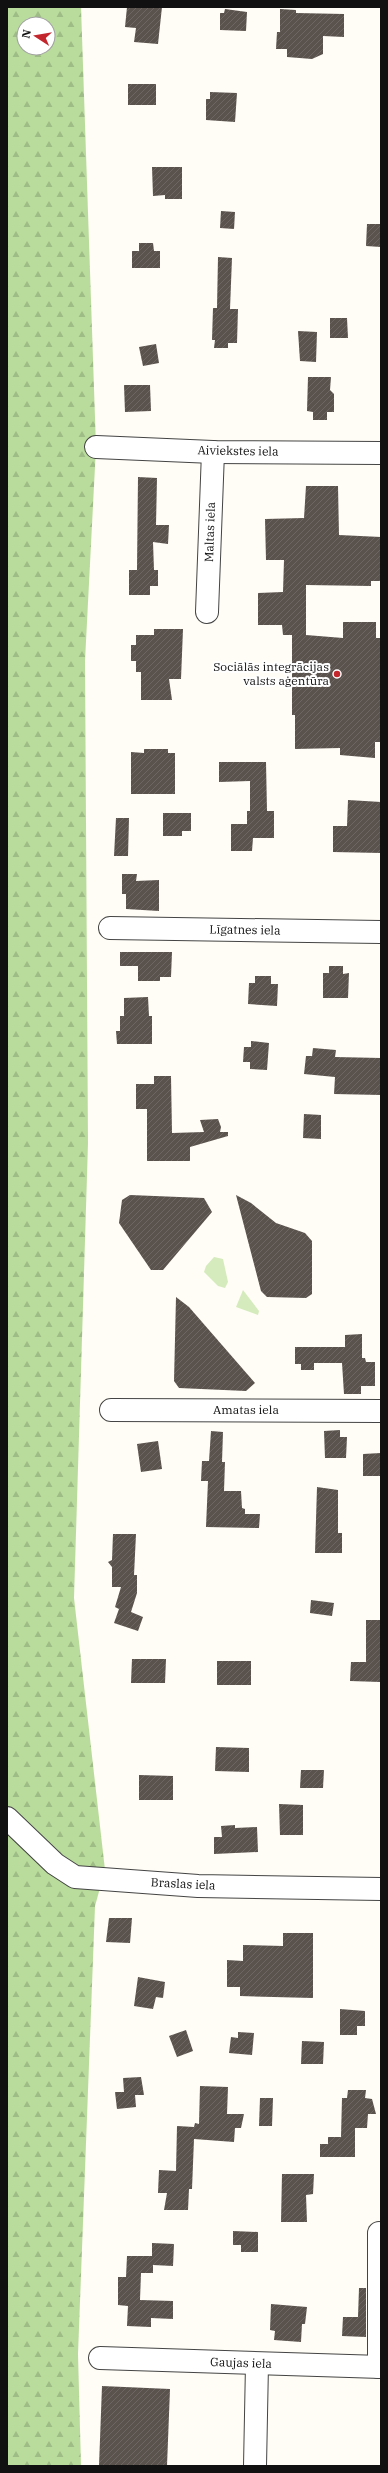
<svg xmlns="http://www.w3.org/2000/svg" width="388" height="2473" font-family="'IBM Plex Serif',serif">
<style>
.forest{fill:url(#forest-firs);fill-rule:evenodd}
.garden{fill:#d5ebbd}
.building{fill:url(#building-hatch)}
.lines{fill:none;stroke-linecap:round;stroke-linejoin:round}
.minor-casing{stroke:#444;stroke-width:24}
.minor{stroke:#fff;stroke-width:22}
.poi-dot{fill:#c4262e;stroke:#fff;stroke-width:1.5}
.labels{text-anchor:middle;stroke-width:4;stroke-linejoin:round;paint-order:stroke}
.street-label{font-size:12px;fill:#111;stroke:#fff}
.poi-label{font-size:12px;fill:#111;stroke:#fff;text-anchor:end}
</style>
<defs>
<pattern id="forest-firs" width="22" height="20" patternUnits="userSpaceOnUse"><rect width="22" height="20" fill="#b9dc9c"/><path d="M5 1l3.5 6h-7zM16 11l3.5 6h-7z" fill="#9ebc85"/></pattern>
<pattern id="building-hatch" width="6" height="6" patternUnits="userSpaceOnUse"><rect width="6" height="6" fill="#5a524d"/><path d="M-1 1l2-2M0 6l6-6M5 7l2-2" fill="none" stroke="#6d6662"/></pattern>
</defs>
<rect width="100%" height="100%" fill="#fffdf5"/>
<path class="forest" d="M7 7H81L96 447 85 661 88 1143 74 1598 105 1870 95 1906 78 2354 81 2466H7ZM24 24H48V48H24Z"/>
<g class="garden">
<path d="M214 1257 223 1259 228 1282 225 1288 218 1286 204 1272 206 1266Z"/>
<path d="M243 1290 259 1311 258 1315 236 1307Z"/>
</g>
<g class="building">
<path d="M127 7H162L158 44 134 42 136 28 125 27Z"/>
<path d="M225 9 247 12 246 31 220 30V13H224Z"/>
<path d="M280 9 296 10V13L344 14V37L323 36V54L312 59 287 57V49H276L277 32H280Z"/>
<rect x="128" y="84" width="28" height="21"/>
<path d="M210 92 237 93 235 122 206 120V99H210Z"/>
<path d="M152 167H182V199H165V195L153 196Z"/>
<path d="M221 211 235 212 234 229 220 228Z"/>
<path d="M367 224H381V247L366 246Z"/>
<path d="M139 243H153L154 251H160V268H132V251H139Z"/>
<path d="M218 257 232 258 230 309H238L237 343H228V348H214L215 340H212L213 308H217Z"/>
<path d="M330 318H347L348 338H330Z"/>
<path d="M298 331 317 332 316 362 300 361Z"/>
<path d="M156 344 159 363 143 366 139 347Z"/>
<path d="M308 377H331L330 390 334 394V412H327V420H313V412L307 411Z"/>
<path d="M124 385H150L151 411 125 412Z"/>
<path d="M138 477 157 478 156 525H169L168 544 153 542 154 570H158V586H150V595H129V570H137Z"/>
<path d="M306 486H338L339 535 381 537V581H371V586L306 585V635L343 638V622H376V638H381V742H375V758L340 755V748L295 749V715H292V635H283L282 625H258V593L283 592 284 560H266L265 519 304 518Z"/>
<path d="M154 629H183L181 679H169L172 700H141V672H136V661H131V645H136V635H154Z"/>
<path d="M144 749H168V753H175V794H131V752L144 753Z"/>
<path d="M219 762H266L267 811H274V838H253L252 851H231V824H247V811H250V781L219 782Z"/>
<path d="M348 800 381 802V853L333 852V826H347Z"/>
<path d="M163 813H191V831H182V836H163Z"/>
<path d="M116 818H129L128 856H114Z"/>
<path d="M122 874H137L136 881 159 880V911L126 909V894H122Z"/>
<path d="M120 952H172L171 977H160V981H138V966H120Z"/>
<path d="M329 966H343V974L349 973 348 998H323V973H329Z"/>
<path d="M255 976H271V984H278L277 1006 248 1004 249 983H255Z"/>
<path d="M148 997 149 1016H152V1044H117L116 1031H120V1016H124V998Z"/>
<path d="M251 1041 269 1043 267 1070 250 1069V1062H243L244 1047H251Z"/>
<path d="M313 1048 336 1050 335 1057 381 1058V1095L334 1094 335 1077 304 1074 306 1056H312Z"/>
<path d="M154 1076H171L172 1133 204 1132 200 1120 218 1119 221 1127 220 1132H228V1136L190 1147V1161H147V1109H136V1084H154Z"/>
<path d="M304 1114 321 1115V1139L303 1138Z"/>
<path d="M130 1195 204 1198 212 1212 163 1270H151L119 1223 122 1200Z"/>
<path d="M236 1195 251 1203 276 1223 305 1233 312 1241V1294L306 1298 267 1297 261 1291Z"/>
<path d="M176 1297 189 1307 255 1383 246 1391 179 1388 174 1381Z"/>
<path d="M362 1334V1358H365L366 1362H375V1386H361V1394H344L342 1363H314V1370H301V1364H295V1347H345V1335Z"/>
<path d="M340 1430V1437H347L346 1458H325L324 1431Z"/>
<path d="M211 1431 223 1432 222 1462H225L224 1491H241L242 1508 245 1509V1514H260L259 1528 206 1527 208 1481H201L202 1461H209Z"/>
<path d="M158 1441 162 1469 141 1472 137 1444Z"/>
<path d="M381 1453V1476H363V1454Z"/>
<path d="M317 1487 338 1490V1533H342V1553H315Z"/>
<path d="M113 1534H136L134 1575H137V1593L131 1612 143 1617 138 1631 114 1623 119 1609 115 1607 121 1587H112V1567L108 1562 112 1560Z"/>
<path d="M311 1600 334 1603 332 1616 310 1613Z"/>
<path d="M366 1620H381L380 1682 350 1681 351 1662H366Z"/>
<path d="M132 1659H166L165 1683H131Z"/>
<rect x="217" y="1661" width="34" height="24"/>
<path d="M216 1747 249 1748V1772L215 1771Z"/>
<path d="M301 1770H324L323 1788H300Z"/>
<path d="M139 1775 173 1776V1800H139Z"/>
<path d="M279 1804 303 1805V1835H280Z"/>
<path d="M235 1825V1828L257 1827 258 1852 214 1854V1837H222L221 1826Z"/>
<path d="M109 1918H132L130 1943 106 1942Z"/>
<path d="M283 1933H313V1998L240 1996V1987H227V1960L243 1961V1945L283 1946Z"/>
<path d="M138 1977 165 1982 163 1998 156 1997 153 2009 134 2006Z"/>
<path d="M340 2009 365 2011V2026H357V2035H340Z"/>
<path d="M186 2030 193 2051 177 2057 169 2036Z"/>
<path d="M238 2032 254 2033 252 2055 229 2053 231 2037 238 2038Z"/>
<path d="M302 2041 324 2042 323 2064H301Z"/>
<path d="M141 2077 144 2095H135L136 2107 117 2109 115 2092H124L123 2078Z"/>
<path d="M200 2086 228 2087 227 2114H244L241 2128H235L234 2142 194 2139 192 2189H189L188 2210H164L167 2193H158L159 2170 176 2171 177 2126 194 2127 195 2123 199 2124Z"/>
<path d="M348 2090H366L365 2098 372 2099 376 2114H368L367 2128H355V2157H320V2144H328V2137H341L342 2098H347Z"/>
<path d="M260 2098H273L272 2126H259Z"/>
<path d="M282 2174H314L313 2194 306 2195 307 2222H281Z"/>
<path d="M233 2231 258 2232V2252H241V2245H233Z"/>
<path d="M152 2243 174 2244 173 2266 153 2265V2273H141L140 2300 173 2301V2319L151 2318V2327L127 2326 128 2306 118 2305V2277H126L127 2256H152Z"/>
<path d="M359 2288H366V2337L342 2336 343 2317H358Z"/>
<path d="M271 2304 307 2307 305 2324H302L301 2342 274 2340 275 2331 270 2330Z"/>
<path d="M102 2386 170 2389 167 2466H99Z"/>
</g>
<g class="lines">
<g class="minor-casing">
<g id="minor">
<path d="M96 447 213 452 381 453"/>
<path d="M207 612 213 452"/>
<path d="M110 928 381 932"/>
<path d="M111 1410 381 1411"/>
<path d="M7 1818 55 1864 75 1877 198 1886 381 1889"/>
<path d="M100 2358 381 2367"/>
<path d="M379 2367V2233"/>
<path d="M255 2466 257 2364"/>
</g>
</g>
<use href="#minor" class="minor"/>
</g>
<circle class="poi-dot" cx="337" cy="674" r="4"/>
<g class="labels">
<g class="street-label">
<text transform="translate(238 451) rotate(1)" y="4">Aiviekstes iela</text>
<text transform="translate(210 532) rotate(-88)" y="4">Maltas iela</text>
<text transform="translate(245 930) rotate(1)" y="4">Līgatnes iela</text>
<text x="246" y="1414">Amatas iela</text>
<text transform="translate(183 1884) rotate(3)" y="4">Braslas iela</text>
<text transform="translate(241 2363) rotate(2)" y="4">Gaujas iela</text>
</g>
<g class="poi-label">
<text x="329" y="671">Sociālās integrācijas<tspan x="329" dy="14">valsts aģentūra</tspan></text>
</g>
</g>
<rect width="388" height="2473" fill="none" stroke="#111111" stroke-width="16"/>
<g transform="translate(36 36) rotate(282)"><circle r="19" fill="#ffffff" stroke="#a0a0a0"/>
<path d="M0-3L7 15L0 10L-7 15Z" fill="#c4262e"/>
<text y="-6" font-size="11" font-weight="bold" text-anchor="middle" fill="#111111">N</text>
</g>
</svg>
